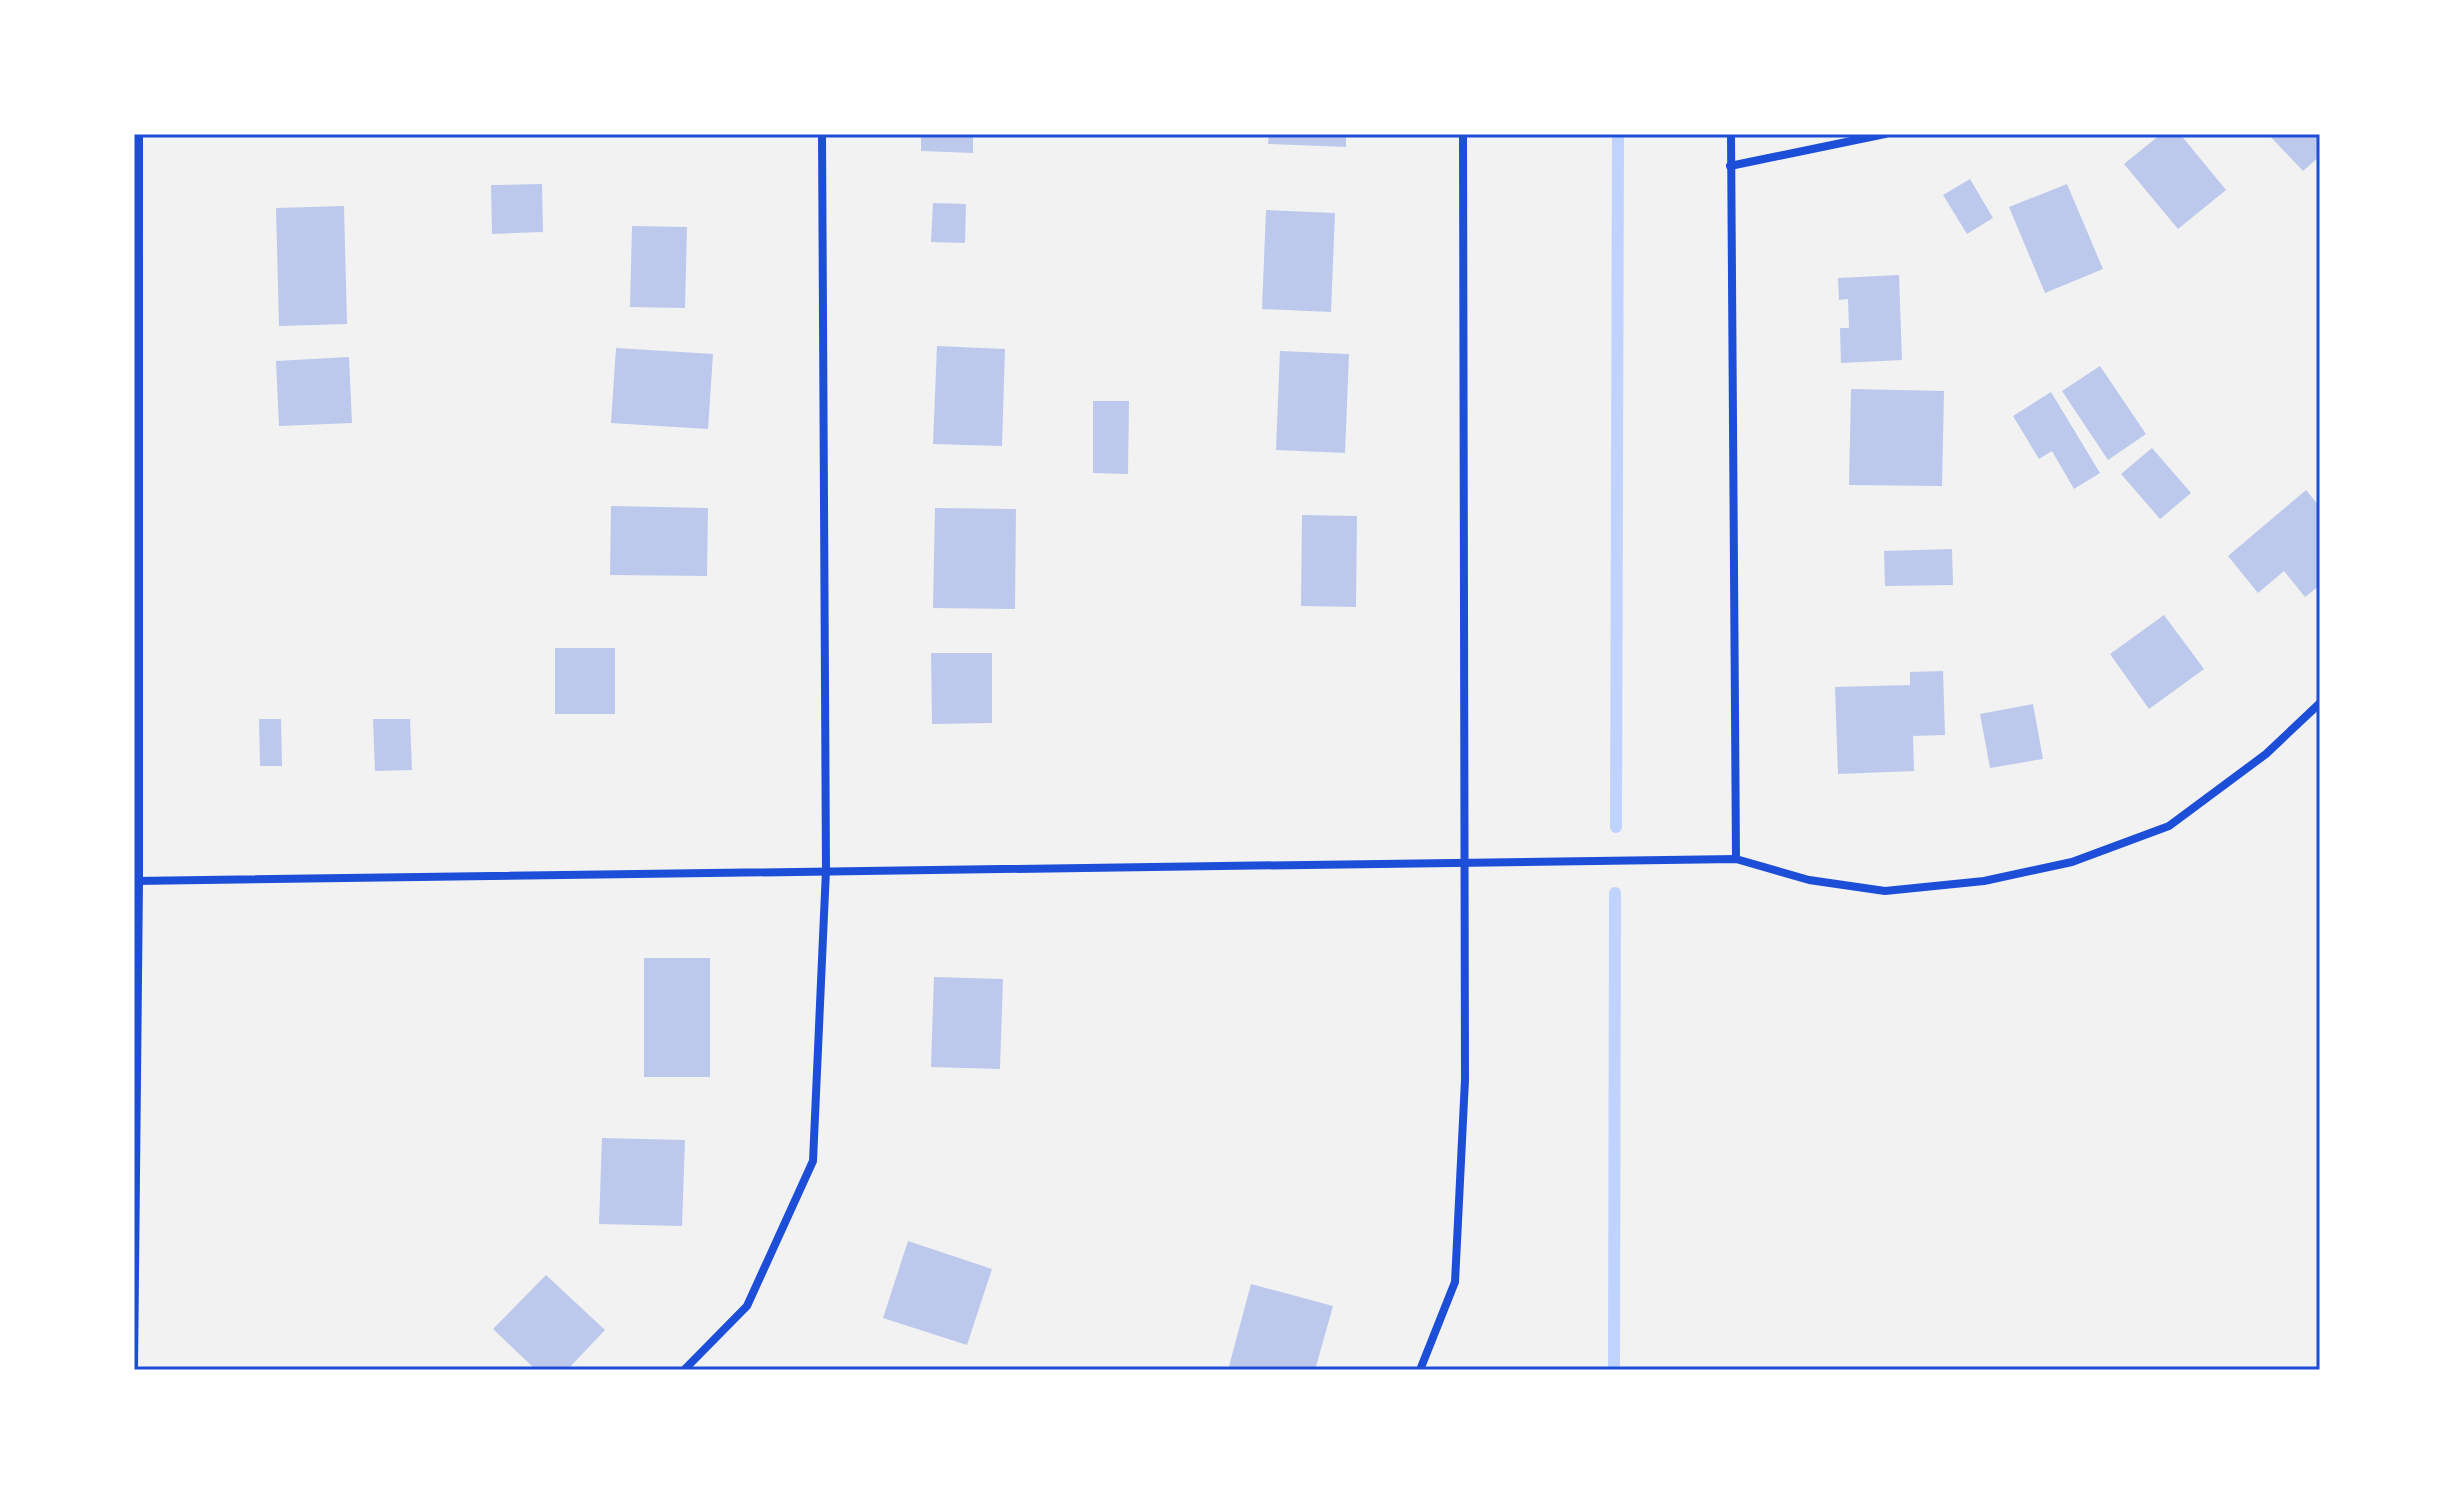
<svg xmlns="http://www.w3.org/2000/svg" width="2454" height="1504" font-family="'Sofia Sans Condensed',sans-serif">
<style>
.lines{fill:none;stroke-linecap:round;stroke-linejoin:round}
.stream{stroke:#bfd3fe;stroke-width:12}
.building{fill:#bdc9ec}
.minor{stroke:#1d4ed8;stroke-width:8}
.neatline{fill:none;stroke:#1d4ed8;stroke-width:3}
</style>
<rect width="100%" height="100%" fill="#f2f2f2"/>
<g class="lines">
<g class="stream">
<path d="M1616 827 1618 134"/>
<path d="M1614 1370 1615 893"/>
</g>
</g>
<g class="building">
<path d="M921 134H973V153L921 151Z"/>
<path d="M1269 134H1346V147L1268 144Z"/>
<path d="M2161 134H2180L2226 190 2178 229 2124 164Z"/>
<path d="M2268 134H2320V156L2303 171Z"/>
<path d="M1970 179 1993 218 1967 234 1943 195Z"/>
<path d="M542 184 543 232 492 234 491 185Z"/>
<path d="M2067 184 2103 269 2045 293 2009 207Z"/>
<path d="M933 203 966 204 965 243 931 242Z"/>
<path d="M344 206 347 324 279 326 276 208Z"/>
<path d="M1266 210 1335 213 1331 312 1262 309Z"/>
<path d="M632 226 687 227 685 308 630 307Z"/>
<path d="M1899 275 1902 360 1841 363 1840 328H1849L1848 299 1839 300 1838 278Z"/>
<path d="M937 346 1005 349 1002 446 933 444Z"/>
<path d="M616 348 713 354 708 429 611 423Z"/>
<path d="M1280 351 1349 354 1345 453 1276 450Z"/>
<path d="M349 357 352 423 279 426 276 361Z"/>
<path d="M2100 366 2146 434 2108 460 2062 391Z"/>
<path d="M1851 389 1944 391 1942 486 1849 485Z"/>
<path d="M2051 392 2100 473 2074 489 2052 451 2039 459 2013 416Z"/>
<path d="M1093 401H1129L1128 474 1093 473Z"/>
<path d="M2152 448 2191 493 2160 519 2121 474Z"/>
<path d="M2306 490 2320 507V585L2305 597 2284 571 2258 593 2228 556Z"/>
<path d="M611 506 708 508 707 576 610 575Z"/>
<path d="M935 508 1016 509 1015 609 933 608Z"/>
<path d="M1302 515 1357 516 1356 607 1301 606Z"/>
<path d="M1952 549 1953 585 1885 586 1884 551Z"/>
<path d="M2164 615 2204 669 2149 709 2110 654Z"/>
<rect x="555" y="648" width="60" height="66"/>
<path d="M931 653H992V723L932 724Z"/>
<path d="M1943 671 1945 735 1913 736 1914 771 1838 774 1835 687 1910 685V672Z"/>
<path d="M2033 704 2043 759 1990 768 1980 714Z"/>
<path d="M259 719H281L282 766H260Z"/>
<path d="M373 719H410L412 770 375 771Z"/>
<rect x="644" y="958" width="66" height="119"/>
<path d="M934 977 1003 979 1000 1069 931 1067Z"/>
<path d="M602 1138 685 1140 682 1226 599 1224Z"/>
<path d="M908 1241 992 1269 967 1345 883 1318Z"/>
<path d="M546 1275 605 1330 567 1370H536L493 1329Z"/>
<path d="M1251 1284 1333 1306 1315 1370H1228Z"/>
</g>
<g class="lines">
<g class="minor">
<path d="M1731 134 1736 859"/>
<path d="M1730 166 1885 134"/>
<path d="M134 881 1736 859 1809 880 1885 891 1984 881 2072 862 2169 826 2266 754 2320 703"/>
<path d="M134 1370 139 881V134"/>
<path d="M684 1370 747 1306 813 1161 826 870 822 134"/>
<path d="M1420 1370 1455 1282 1465 1080 1463 134"/>
</g>
</g>
<rect width="2454" height="1504" fill="none" stroke="#ffffff" stroke-width="272"/>
<rect x="136" y="136" width="2182" height="1232" class="neatline"/>
</svg>
